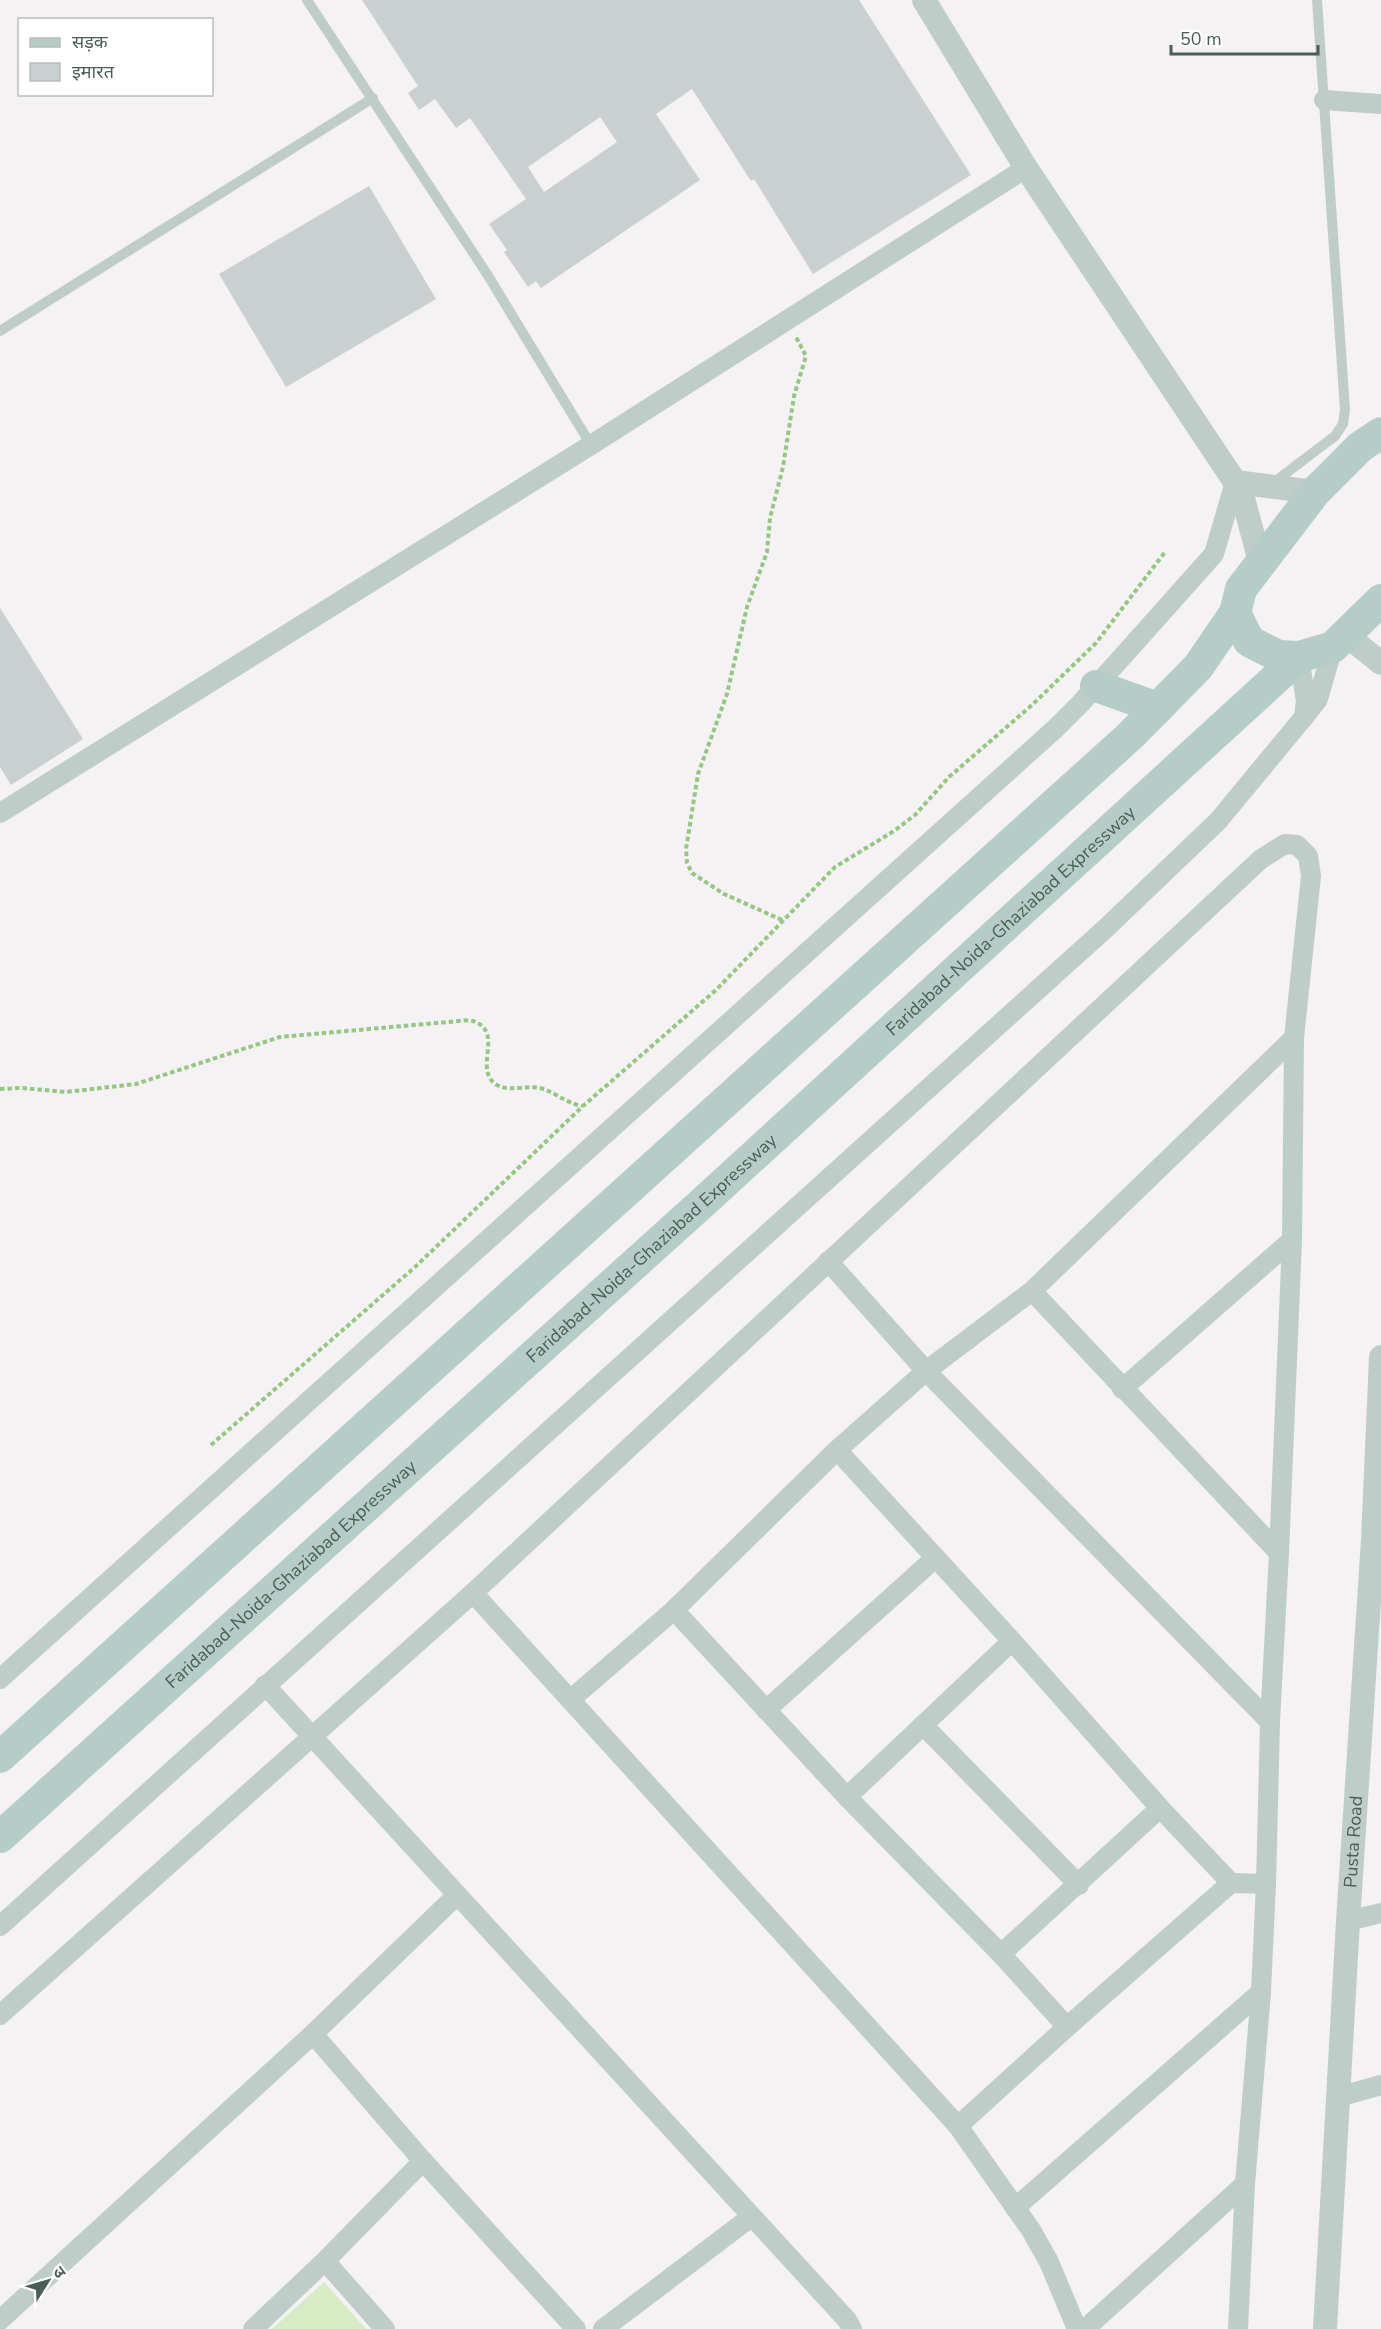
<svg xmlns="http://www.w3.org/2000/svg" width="1381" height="2329" font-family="'Nunito Sans','Noto Sans Devanagari',sans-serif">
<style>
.green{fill:#d5ecc5}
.building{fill:#c9d0cf;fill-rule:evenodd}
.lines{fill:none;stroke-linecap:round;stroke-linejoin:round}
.path{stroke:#94c780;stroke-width:4;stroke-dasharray:4.5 3;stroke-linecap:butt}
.service{stroke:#bfcdc8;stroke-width:10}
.minor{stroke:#bfcdc8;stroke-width:20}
.tertiary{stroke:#bfcdc8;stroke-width:24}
.primary{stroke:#b4cdc6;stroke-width:32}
.labels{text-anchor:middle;stroke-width:4.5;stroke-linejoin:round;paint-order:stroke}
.street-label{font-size:18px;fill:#4b5d58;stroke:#fff}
</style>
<rect width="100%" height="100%" fill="#f4f2f3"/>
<path class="green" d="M324 2282 366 2329H272Z"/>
<g class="building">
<path d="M362 0H859L971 175 813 274 754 179 751 181 692 89 656 114 700 180 541 288 536 281 528 287 504 252 507 250 489 224 526 199 470 118 456 128 435 99 419 110 408 93 418 86ZM600 117 617 142 544 192 528 167Z"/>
<path d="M369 186 436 299 286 387 219 274Z"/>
<path d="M0 608 83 739 11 785 0 767Z"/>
</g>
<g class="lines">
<g class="path">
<path d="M782 920 724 894 692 873 687 863 686 849 698 774 727 694 747 607 767 552 770 518 783 467 794 396 806 356 795 335"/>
<path d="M0 1089 22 1088 66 1092 136 1084 280 1037 470 1020C506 1030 474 1065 494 1083 506 1093 526 1085 540 1088 555 1092 566 1103 582 1106"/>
<path d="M211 1445 415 1267 583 1106 716 990 835 867 894 831 915 815 949 777 1032 705 1096 643 1165 552"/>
</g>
<g class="service">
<path d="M307 0 487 274 591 445"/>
<path d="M0 331 373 98"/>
<path d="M1273 483 1335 436 1343 424 1345 410 1317 0"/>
</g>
<g class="minor">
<path d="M1324 100 1381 104"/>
<path d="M1299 657 1306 701 1304 717"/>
<path d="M0 813 591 445 1026 168"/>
<path d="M828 1261 926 1371 1270 1722"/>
<path d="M1032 1291 1279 1553"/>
<path d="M1122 1389 1292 1240"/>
<path d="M837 1450 926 1371 1032 1291 1294 1038"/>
<path d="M473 1593 958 2126 1031 2230 1049 2262 1077 2329"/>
<path d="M674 1610 847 1797 1001 1954 1067 2027"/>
<path d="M0 1679 1056 728 1081 703 1214 554 1235 482"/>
<path d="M265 1685 847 2320 852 2329"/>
<path d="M570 1700 674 1610 837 1450 1012 1641 1160 1808 1231 1883"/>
<path d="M766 1710 934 1559"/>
<path d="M923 1725 1079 1885"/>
<path d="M847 1797 1012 1641"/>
<path d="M1348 1921 1381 1913"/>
<path d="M0 1926 1105 929 1218 821 1304 717 1318 699 1333 647"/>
<path d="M1001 1954 1160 1808"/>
<path d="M0 2015 473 1593 1261 859 1285 844 1297 845 1308 856 1311 876 1294 1038 1292 1240 1279 1553 1270 1722 1266 1884 1261 1992 1245 2184 1238 2329"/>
<path d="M313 2034 423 2161 576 2329"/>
<path d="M1338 2097 1381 2085"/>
<path d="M958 2126 1067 2027 1231 1883 1266 1884"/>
<path d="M1015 2208 1261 1992"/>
<path d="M325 2261 385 2329"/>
<path d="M0 2320 313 2034 457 1895"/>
<path d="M253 2329 325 2261 423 2161"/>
<path d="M603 2329 751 2217"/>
<path d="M1085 2329 1245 2184"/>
</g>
<g class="tertiary">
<path d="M924 0 1026 168 1235 482 1244 502 1261 565"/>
<path d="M1235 482 1315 492"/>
<path d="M1346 635 1381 663"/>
<path id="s1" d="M1325 2329 1348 1921 1373 1540 1381 1357"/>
</g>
<g class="primary">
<path d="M1299 657 1278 656 1249 641 1235 613 1241 589 1315 492 1360 447 1381 433"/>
<path d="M1096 686 1158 708"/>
<path d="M0 1757 1131 735 1198 667 1235 613"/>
<path id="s2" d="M0 1837 701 1204 1299 657 1333 647 1381 600"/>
</g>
</g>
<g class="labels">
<g class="street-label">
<text dy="6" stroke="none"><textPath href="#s2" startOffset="1364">Faridabad-Noida-Ghaziabad Expressway</textPath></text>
<text dy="6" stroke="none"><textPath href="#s2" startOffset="878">Faridabad-Noida-Ghaziabad Expressway</textPath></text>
<text dy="6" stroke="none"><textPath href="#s2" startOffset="392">Faridabad-Noida-Ghaziabad Expressway</textPath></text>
<text dy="6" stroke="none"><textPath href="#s1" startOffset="488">Pusta Road</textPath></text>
</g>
</g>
<rect x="18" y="18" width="195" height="78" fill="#ffffff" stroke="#b7bebc" stroke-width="1.5"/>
<rect x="30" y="38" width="30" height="9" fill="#b4cdc6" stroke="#b7bebc" stroke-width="1.5"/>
<text x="72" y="48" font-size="18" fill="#4b5d58">सड़क</text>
<rect x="30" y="63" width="30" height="18" fill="#c9d0cf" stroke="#b7bebc" stroke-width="1.5"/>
<text x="72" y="78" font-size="18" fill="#4b5d58">इमारत</text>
<g transform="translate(48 2281) rotate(53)" stroke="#ffffff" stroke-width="4.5" paint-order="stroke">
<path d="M0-4.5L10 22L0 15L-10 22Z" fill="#4b5d58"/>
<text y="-9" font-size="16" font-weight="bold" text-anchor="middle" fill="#4b5d58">उ</text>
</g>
<path d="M1171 45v9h147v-9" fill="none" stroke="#4b5d58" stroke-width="3"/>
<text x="1180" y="45" font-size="18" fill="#4b5d58" stroke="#ffffff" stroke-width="4.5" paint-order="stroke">50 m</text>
</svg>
